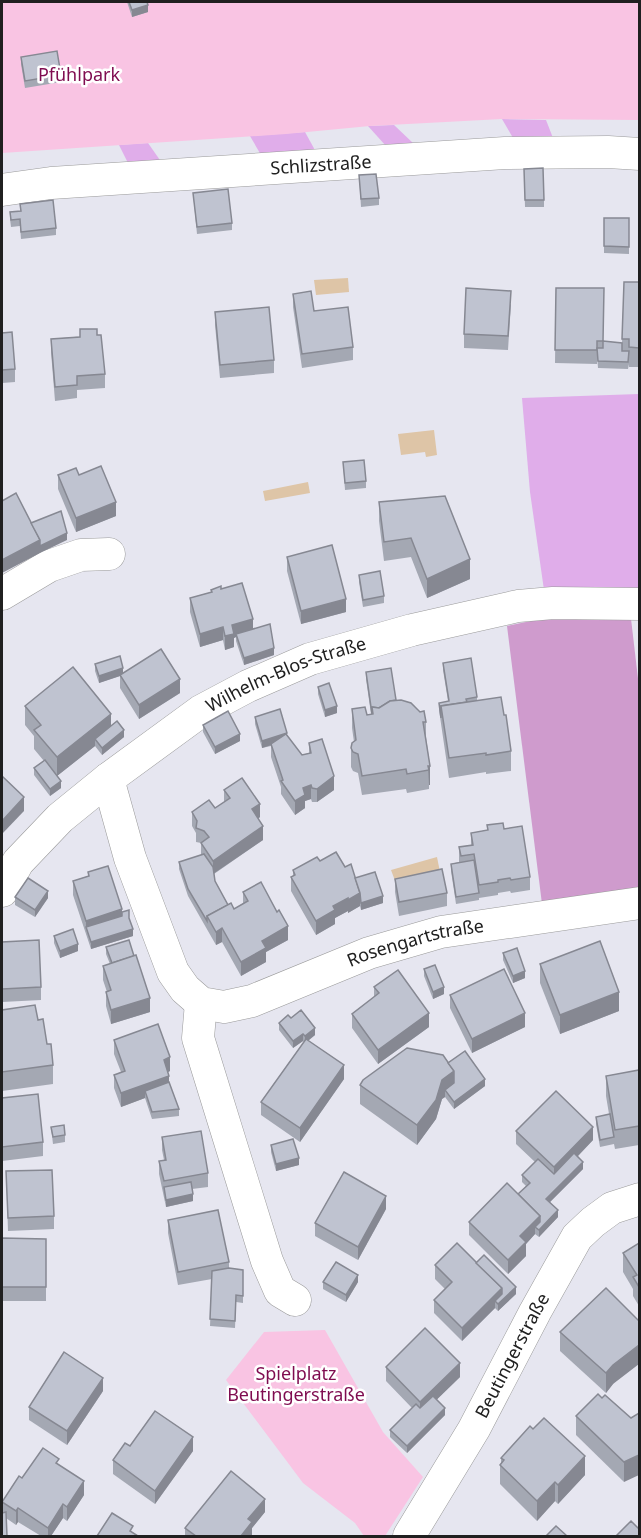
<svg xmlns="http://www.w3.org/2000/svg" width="641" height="1538" font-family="'Noto Sans',sans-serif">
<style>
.grass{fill:#e0adea}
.forest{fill:#cf9bcd}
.park{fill:#f9c4e3}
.water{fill:#dec5a7}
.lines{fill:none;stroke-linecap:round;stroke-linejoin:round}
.minor-casing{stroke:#9a9a9a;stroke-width:33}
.minor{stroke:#fff;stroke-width:32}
.wall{fill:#a4a8b3}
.shaded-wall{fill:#868892}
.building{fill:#bfc3d0;stroke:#868892;stroke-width:1.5}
.labels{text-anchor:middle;stroke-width:5;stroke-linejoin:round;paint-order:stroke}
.park-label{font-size:18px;fill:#7f0c50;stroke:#fff}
.street-label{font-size:18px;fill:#202020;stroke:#fff}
</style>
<rect width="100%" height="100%" fill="#e6e6f0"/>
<g class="grass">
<path d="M502 119 546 120 553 138H513Z"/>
<path d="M394 125 414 144 386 146 368 126Z"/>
<path d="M305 132 316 152 261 155 250 136Z"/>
<path d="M148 143 162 163 129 165 119 145Z"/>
<path d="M639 394V591L544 590 530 492 522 398Z"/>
</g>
<path class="forest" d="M630 610 640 696 639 888 542 904 507 626 569 613Z"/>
<g class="park">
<path d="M2 2H639V120L502 119 370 126 286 134 2 153Z"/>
<path d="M325 1330 383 1432 423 1477 385 1536H364L355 1523 303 1483 226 1380 264 1332Z"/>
</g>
<g class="water">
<path d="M348 278 349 292 316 295 314 280Z"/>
<path d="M434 430 437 455 426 457 425 452 401 455 398 434Z"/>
<path d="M308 482 310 493 265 501 263 491Z"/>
<path d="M437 857 441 877 397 886 391 870Z"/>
</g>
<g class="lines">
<g class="minor-casing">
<g id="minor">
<path id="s1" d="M2 190 51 183 505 153 608 152 640 154"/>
<path d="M2 594 49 566 81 555 109 554"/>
<path id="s2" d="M108 779 130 858 173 972 185 989 201 1003 224 1007 252 1001 369 953 441 932 640 903"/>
<path id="s3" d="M2 891 18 862 60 818 108 779 201 711 248 686 310 659 412 630 518 606 553 603 640 604"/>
<path d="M201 1003 198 1038 267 1261 280 1291 295 1300"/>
<path id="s4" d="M409 1536 474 1429 535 1312 577 1237 593 1222 612 1208 640 1199"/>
</g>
</g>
<use href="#minor" class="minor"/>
</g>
<g class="wall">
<path d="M127 2H147L148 12 132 17Z"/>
<path d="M21 57 61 75V82L25 88 21 64Z"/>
<path d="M524 169 544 200V207H525Z"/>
<path d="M359 175 379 198V205L361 207Z"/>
<path d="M193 193 232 223V230L197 234Z"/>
<path d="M20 204 56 228V235L21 239 20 226 11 227 10 219V212L21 211Z"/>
<path d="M604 218H629V254L604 253Z"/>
<path d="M624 282H639V367H629V364L628 369 598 368 597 355V364L555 363 556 288 604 341 622 343Z"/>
<path d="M293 294 353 347V360L302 368 293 307Z"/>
<path d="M511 304 508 350 464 348V334Z"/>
<path d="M215 312 274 360V373L220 378 215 325Z"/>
<path d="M2 333 15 369V382L2 383Z"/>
<path d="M97 335 105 374V388L77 390V398L55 401 51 352V339Z"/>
<path d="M343 462 366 481V488L345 490Z"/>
<path d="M58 475H79L116 516 76 532 58 489Z"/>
<path d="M379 502 470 579 427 598 411 557 384 561 379 521Z"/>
<path d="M287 557 346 612 301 624 287 571Z"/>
<path d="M359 575 384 596V603L363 607 359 582Z"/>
<path d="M221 589 253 629 274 655 244 665 236 641V637L234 638V647L225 650 223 640 200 647 190 612V598L211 592V590Z"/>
<path d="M443 663 477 697V700L504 715 511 751V771L486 774V772L449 778 439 710V703L448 701 443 670Z"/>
<path d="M95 664 123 673 180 693 139 719 120 688V676L99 683 95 671Z"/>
<path d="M366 672 396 700 426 722V737L430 766V785H429V789L407 793 406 789 362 795 358 773 353 771 351 767V748L354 742 352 728V709L367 715 371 714 366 679Z"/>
<path d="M318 687 337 713 325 717 318 694Z"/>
<path d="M25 706 111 726 124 737 102 755 95 746 57 776 61 788 50 796 34 775V768L44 761 34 749V736L25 725Z"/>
<path d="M255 717 287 736 302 755 309 753V743L334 790 317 802H312L311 799 305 801V808L295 815 281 794V787L271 757V746L262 748 255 724Z"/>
<path d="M203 725 240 741 215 754 203 732Z"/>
<path d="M224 790 260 817 258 819 263 840 214 874 215 881 228 905 234 909 243 903V892L288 940 266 952V962L241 976 222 942 216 945 188 896 179 869V862L201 856V843L196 842V833L192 826V812L215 808 224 802Z"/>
<path d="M487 825 504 829 530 877V890L511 893 510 891 498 893V895L479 898V900L456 904 451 871V864L459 862V847L471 845V833L487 830Z"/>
<path d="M320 861 345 867 383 903 361 910 360 906 348 913V911L335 918V924L316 935 291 891V877L293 876V870Z"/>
<path d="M88 872 122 912 129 918 133 936 91 949 73 895V881L88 876Z"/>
<path d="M395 879 447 893V906L399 916 395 892Z"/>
<path d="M15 897 48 898 35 917 15 905Z"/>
<path d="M54 936 78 951 60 958 54 943Z"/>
<path d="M2 942 41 987V1000L2 1002Z"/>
<path d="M106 947 150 1012 111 1024 106 1006V992H107L103 980V966L110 964 106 954Z"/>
<path d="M503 953 525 978 513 983 503 960Z"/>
<path d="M540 964 619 1011 560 1034 540 983Z"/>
<path d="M424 969 444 994 433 999 424 976Z"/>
<path d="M374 987 429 1027 378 1064 352 1028V1014L374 997Z"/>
<path d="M450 995 525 1027 472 1053 450 1008Z"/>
<path d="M2 1010 38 1020 53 1065V1084L2 1091Z"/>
<path d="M291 1018 315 1035 308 1041 344 1079 300 1142 261 1115V1102L304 1042 303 1041 293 1048 279 1030V1023Z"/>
<path d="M114 1040 170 1071 168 1072 169 1082 179 1109V1116L152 1119 145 1098 121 1107 114 1088V1075L121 1072 114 1054Z"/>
<path d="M448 1063 485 1086 454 1109 445 1097 442 1099 436 1119 417 1145 360 1104V1085Z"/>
<path d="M639 1070V1145L615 1149 614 1144 600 1147 596 1124V1117L609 1114 606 1096V1076Z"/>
<path d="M2 1098 43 1142V1156L2 1161Z"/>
<path d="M51 1127 65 1135V1142L53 1144Z"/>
<path d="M516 1131 593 1140 578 1156 583 1169 550 1202 558 1217 539 1237 535 1234 526 1244V1256L508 1274 469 1235V1222L518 1194 526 1186 522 1182V1175L535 1162 516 1144Z"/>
<path d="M162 1137 208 1173V1187L192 1189 193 1201 166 1207 159 1174V1161L164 1160 162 1150Z"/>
<path d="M271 1145 299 1165 276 1171 271 1152Z"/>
<path d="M6 1171 54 1216V1229L8 1231Z"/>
<path d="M386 1209 358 1260 315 1236V1223Z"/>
<path d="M168 1220 229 1262V1268L243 1270V1303L236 1302 235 1328 210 1326 212 1279 178 1285 168 1233Z"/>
<path d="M2 1238 46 1239V1301H2Z"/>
<path d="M639 1243V1306L633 1296V1289L623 1272V1253Z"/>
<path d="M476 1263 516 1294 498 1311 495 1308 462 1341 434 1313V1300L445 1289 435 1279V1265Z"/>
<path d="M323 1282H358L346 1302 323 1289Z"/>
<path d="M639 1321 613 1384 606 1393 560 1351V1332Z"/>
<path d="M386 1367 460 1377 436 1400 445 1415 407 1453 390 1437V1430L412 1408 386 1381Z"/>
<path d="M103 1391 67 1445 29 1420V1407Z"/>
<path d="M576 1416 631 1418 624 1482 576 1435Z"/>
<path d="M130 1446 193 1451 155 1504 113 1474V1460Z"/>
<path d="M501 1458 585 1475 558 1504 555 1501 537 1521 500 1484V1465L501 1463Z"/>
<path d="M59 1465 84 1495 67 1521 63 1518 51 1536H41L18 1522 16 1525 6 1518 2 1513V1502L22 1478Z"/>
<path d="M265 1512 252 1528V1536H185V1528Z"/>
</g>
<g class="shaded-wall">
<path d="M148 5V12L132 17V10Z"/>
<path d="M116 502V516L76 532V518Z"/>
<path d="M67 533V540L40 553V546Z"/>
<path d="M40 540V553L2 573V560Z"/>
<path d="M470 559V579L427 598V579Z"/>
<path d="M346 599V612L301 624V611Z"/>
<path d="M253 619V632L236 634V637L234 638V647L225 650V636L232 625Z"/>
<path d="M223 627V640L200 647V634Z"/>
<path d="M274 648V655L244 665V658Z"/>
<path d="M123 668V675L99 683V676Z"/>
<path d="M180 679V693L139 719V705Z"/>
<path d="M337 706V713L325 717V710Z"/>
<path d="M111 714V733L95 739V746L57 776V757Z"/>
<path d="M124 730V737L102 755V748Z"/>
<path d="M287 733V740L262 748V741Z"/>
<path d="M240 734V741L215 754V747Z"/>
<path d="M428 766H430V785H429Z"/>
<path d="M334 776V790L317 802V789Z"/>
<path d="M61 781V788L50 796V789Z"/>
<path d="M311 785V799L305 801V808L295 815V801L303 788Z"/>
<path d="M24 797V811L2 834V821Z"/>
<path d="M260 804V817L252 823V809Z"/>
<path d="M263 826V840L213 874V861Z"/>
<path d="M48 891V898L35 917V910Z"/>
<path d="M360 893V906L348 913V900Z"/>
<path d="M383 896V903L361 910V903Z"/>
<path d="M348 898V911L335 918V924L316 935V921L333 906Z"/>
<path d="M122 909V923L86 927V921Z"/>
<path d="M288 926V940L266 952V962L241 976V962L262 941Z"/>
<path d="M222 928V942L216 945V932Z"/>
<path d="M133 929V936L91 949V942Z"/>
<path d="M78 944V951L60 958V951Z"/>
<path d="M525 971V978L513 983V976Z"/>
<path d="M444 987V994L433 999V992Z"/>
<path d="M619 992V1011L560 1034V1015Z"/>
<path d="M150 998V1012L111 1024V1010Z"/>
<path d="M429 1013V1027L378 1064V1050Z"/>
<path d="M525 1013V1027L472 1053V1039Z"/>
<path d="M315 1028V1035L305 1043V1036Z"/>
<path d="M303 1034V1041L293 1048V1041Z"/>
<path d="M170 1057V1071L164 1074V1060Z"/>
<path d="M344 1065V1079L300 1142V1128Z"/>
<path d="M454 1071V1090H445V1097L442 1099 436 1119 417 1145V1125L442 1080Z"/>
<path d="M169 1076V1089L145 1091V1098L121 1107V1093Z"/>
<path d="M485 1079V1086L454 1109V1102Z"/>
<path d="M593 1127V1140L554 1181V1167Z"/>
<path d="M299 1158V1165L276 1171V1164Z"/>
<path d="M583 1162V1169L546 1206V1199Z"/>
<path d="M193 1194V1201L166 1207V1200Z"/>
<path d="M386 1196V1209L358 1260V1247Z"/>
<path d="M558 1210V1217L539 1237V1230L535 1227V1234L526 1244V1256L508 1274V1260L520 1236 540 1216Z"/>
<path d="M358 1275V1282L346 1302V1295Z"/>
<path d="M516 1287V1294L498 1311V1304L495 1301V1308L462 1341V1328L502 1288Z"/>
<path d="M639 1345V1364L613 1384 606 1393V1373L613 1365Z"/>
<path d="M460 1363V1377L420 1416V1402Z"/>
<path d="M103 1378V1391L67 1445V1431Z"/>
<path d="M445 1408V1415L407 1453V1446Z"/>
<path d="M193 1437V1451L155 1504V1491Z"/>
<path d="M639 1455V1475L624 1482V1462Z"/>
<path d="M585 1456V1475L558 1504V1485Z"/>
<path d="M84 1481V1495L67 1521V1507Z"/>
<path d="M555 1482V1501L537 1521V1501Z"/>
<path d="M265 1499V1512L252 1528V1536H241L248 1519Z"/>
<path d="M63 1504V1518L51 1536H48V1528Z"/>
<path d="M18 1508V1522L16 1525V1511Z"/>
</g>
<g class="building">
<path d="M129 2H147L148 5 132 10Z"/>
<path d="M57 51 61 75 25 81 21 57Z"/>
<path d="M543 168 544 200H525L524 169Z"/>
<path d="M376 174 379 198 361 199 359 175Z"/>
<path d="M228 189 232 223 197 227 193 193Z"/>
<path d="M53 200 56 228 21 232 20 219 11 220 10 212 21 211 20 204Z"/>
<path d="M604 218H629V247L604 246Z"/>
<path d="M624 282H639V348L629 347V339H622Z"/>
<path d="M466 288 511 291 508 336 464 334Z"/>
<path d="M556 288H604L603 341H597V350H555Z"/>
<path d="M311 291 314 311 348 307 353 347 302 354 293 294Z"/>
<path d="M269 307 274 360 220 365 215 312Z"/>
<path d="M80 329H97V335H101L105 374 77 376V385L55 387 51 339 80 337Z"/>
<path d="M12 332 15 369 2 370V333Z"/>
<path d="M603 341 622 343V351H629L628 362 598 361 597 348H603Z"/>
<path d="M364 460 366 481 345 483 343 462Z"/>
<path d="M101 466 116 502 76 518 58 475 76 468 79 475Z"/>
<path d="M16 493 40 540 2 560V501Z"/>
<path d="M445 496 470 559 427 579 411 538 384 542 379 502Z"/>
<path d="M61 511 67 533 40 546V540L31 523Z"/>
<path d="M332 545 346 599 301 611 287 557Z"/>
<path d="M380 571 384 596 363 600 359 575Z"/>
<path d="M242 583 253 619 232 625 234 634 225 636 223 627 200 634 190 598 212 592 211 590 221 586V589Z"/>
<path d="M270 624 274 648 244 658 236 634Z"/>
<path d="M161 649 180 679 139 705 120 675Z"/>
<path d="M120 656 123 668 99 676 95 664Z"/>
<path d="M471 658 477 697 466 699 467 702 441 706V718L439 703 449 701 443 663Z"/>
<path d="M73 667 111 714 57 757 34 730 41 725 25 706Z"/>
<path d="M391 668 396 700 390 701 379 708 372 707V714L366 672Z"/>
<path d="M329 683 337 706 325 710 318 687Z"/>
<path d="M501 697 504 715H506L511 751 486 755V753L449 758 441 706Z"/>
<path d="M401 700 411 703 420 712 424 711 426 722H423L430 766H428L429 770 407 774 406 769 362 776 358 754 353 752 351 748 352 743 356 740 352 709 365 707 367 715 373 714 372 707 379 708 390 701Z"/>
<path d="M280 709 287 733 262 741 255 717Z"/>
<path d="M228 711 240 734 215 747 203 725Z"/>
<path d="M117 721 124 730 102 748 95 739Z"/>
<path d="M286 734 302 755 311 753 309 743 322 739 334 776 317 789 312 788 311 785 303 788 305 795 295 801 281 781 283 780 271 744Z"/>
<path d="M45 760 61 781 50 789 34 768Z"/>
<path d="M2 776 24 797 2 821Z"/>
<path d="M242 778 260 804 252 809 263 826 213 861 201 843 209 837 204 831 196 828 197 821 192 812 209 800 215 808 230 798 224 790Z"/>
<path d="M503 823 504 829 522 826 530 877 511 880 510 878 498 880V882L479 885 474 854 461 856 459 847 473 845 471 833 488 830 487 825Z"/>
<path d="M336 852 345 867 351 864 360 893 348 900V898L333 906 335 910 316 921 291 877 295 875 293 870 317 857 320 861Z"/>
<path d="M204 854 213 867 215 881 228 905 207 916V921L188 889 179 862Z"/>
<path d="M474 860 479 893 456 897 451 864Z"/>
<path d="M108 866 122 909 86 921 73 881 89 876 88 872Z"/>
<path d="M442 869 447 893 399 902 395 879Z"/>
<path d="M375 872 383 896 361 903 360 893 355 878Z"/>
<path d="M28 878 48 891 35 910 15 897Z"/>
<path d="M261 882 277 912 279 910 288 926 262 941 266 948 241 962 222 928 216 932 207 916 231 903 234 909 248 901 243 892Z"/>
<path d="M129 910V918L133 929 91 942 86 927 122 916V912Z"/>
<path d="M73 929 78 944 60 951 54 936Z"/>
<path d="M39 940 41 987 2 989V942Z"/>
<path d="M129 940 134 956 112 963 106 947Z"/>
<path d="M600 941 619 992 560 1015 540 964Z"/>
<path d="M517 948 525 971 513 976 503 953Z"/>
<path d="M136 955 150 998 111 1010 106 992 111 990 103 966Z"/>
<path d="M435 965 444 987 433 992 424 969Z"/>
<path d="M504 969 525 1013 472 1039 450 995Z"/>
<path d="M398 970 429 1013 378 1050 352 1014 379 993 374 987Z"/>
<path d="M35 1005 38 1020 43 1019 47 1044H51L53 1065 2 1072V1010Z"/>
<path d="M301 1010 315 1028 305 1036 303 1034 293 1041 279 1023 288 1015 291 1018Z"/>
<path d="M158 1024 170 1057 164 1060 169 1076 121 1093 114 1075 125 1071 114 1040Z"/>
<path d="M306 1039 344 1065 300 1128 261 1102Z"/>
<path d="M407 1048 443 1055 454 1071 442 1080 436 1100 417 1125 360 1085 363 1080Z"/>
<path d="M465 1051 485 1079 454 1102 445 1090 454 1083V1071L448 1063Z"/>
<path d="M639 1070V1126L615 1130 606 1076Z"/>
<path d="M169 1082 179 1109 152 1112 145 1091Z"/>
<path d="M556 1091 593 1127 554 1167 516 1131Z"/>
<path d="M38 1094 43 1142 2 1147V1098Z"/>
<path d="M610 1114 614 1137 600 1140 596 1117Z"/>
<path d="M64 1125 65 1135 53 1137 51 1127Z"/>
<path d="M201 1131 208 1173 164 1181 159 1161 166 1160 162 1137Z"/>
<path d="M293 1139 299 1158 276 1164 271 1145Z"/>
<path d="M574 1153 583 1162 546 1199 558 1210 539 1230 535 1227 540 1222V1216L518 1194 530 1183 522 1175 538 1159 554 1174Z"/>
<path d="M52 1170 54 1216 8 1218 6 1171Z"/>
<path d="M344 1172 386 1196 358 1247 315 1223Z"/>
<path d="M191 1182 193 1194 166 1200 164 1187Z"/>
<path d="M507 1183 540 1216 520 1236 526 1242 508 1260 469 1222Z"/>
<path d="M218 1210 229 1262 178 1272 168 1220Z"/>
<path d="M2 1238 46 1239V1287H2Z"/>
<path d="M457 1243 502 1288 462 1328 434 1300 452 1282 435 1265Z"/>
<path d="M639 1243V1287L633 1277 637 1275 623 1253Z"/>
<path d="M484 1255 516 1287 498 1304 495 1301 502 1294V1288L476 1263Z"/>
<path d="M336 1262 358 1275 346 1295 323 1282Z"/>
<path d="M229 1268 243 1270V1296L236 1295 235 1321 210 1319 212 1271Z"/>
<path d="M606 1288 639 1321V1345L613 1365 606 1373 560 1332Z"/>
<path d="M425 1328 460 1363 420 1402 386 1367Z"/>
<path d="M64 1352 103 1378 67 1431 29 1407Z"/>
<path d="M598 1394 602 1398 605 1395 631 1418 639 1413V1455L624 1462 576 1416Z"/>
<path d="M433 1396 445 1408 407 1446 390 1430 416 1404 420 1408Z"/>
<path d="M155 1411 193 1437 155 1491 113 1460 125 1443 130 1446Z"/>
<path d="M544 1418 585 1456 558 1485 555 1482 537 1501 500 1465 504 1460 501 1458 530 1426 533 1429Z"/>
<path d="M43 1448 59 1459 56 1463 84 1481 67 1507 63 1504 48 1528 18 1508 16 1511 2 1502 19 1476 22 1478Z"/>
<path d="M231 1471 265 1499 248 1519 252 1522 241 1536H196L185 1528Z"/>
<path d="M6 1512 7 1536H2V1513Z"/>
<path d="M112 1513 133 1526 130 1531 138 1536H97Z"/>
<path d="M631 1521 639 1529V1536H616Z"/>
<path d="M556 1526 567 1536H546Z"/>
</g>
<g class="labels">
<g class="park-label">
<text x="79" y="81">Pfühlpark</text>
<text x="296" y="1380">Spielplatz<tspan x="296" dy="21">Beutingerstraße</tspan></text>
</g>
<g class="street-label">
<text dy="6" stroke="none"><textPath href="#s1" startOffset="320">Schlizstraße</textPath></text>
<text dy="6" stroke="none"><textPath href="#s3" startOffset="364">Wilhelm-Blos-Straße</textPath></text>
<text dy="6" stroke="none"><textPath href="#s2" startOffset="472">Rosengartstraße</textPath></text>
<text dy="6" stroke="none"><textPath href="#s4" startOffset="208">Beutingerstraße</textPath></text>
</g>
</g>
<rect width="641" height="1538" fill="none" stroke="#202020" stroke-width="6"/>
</svg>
